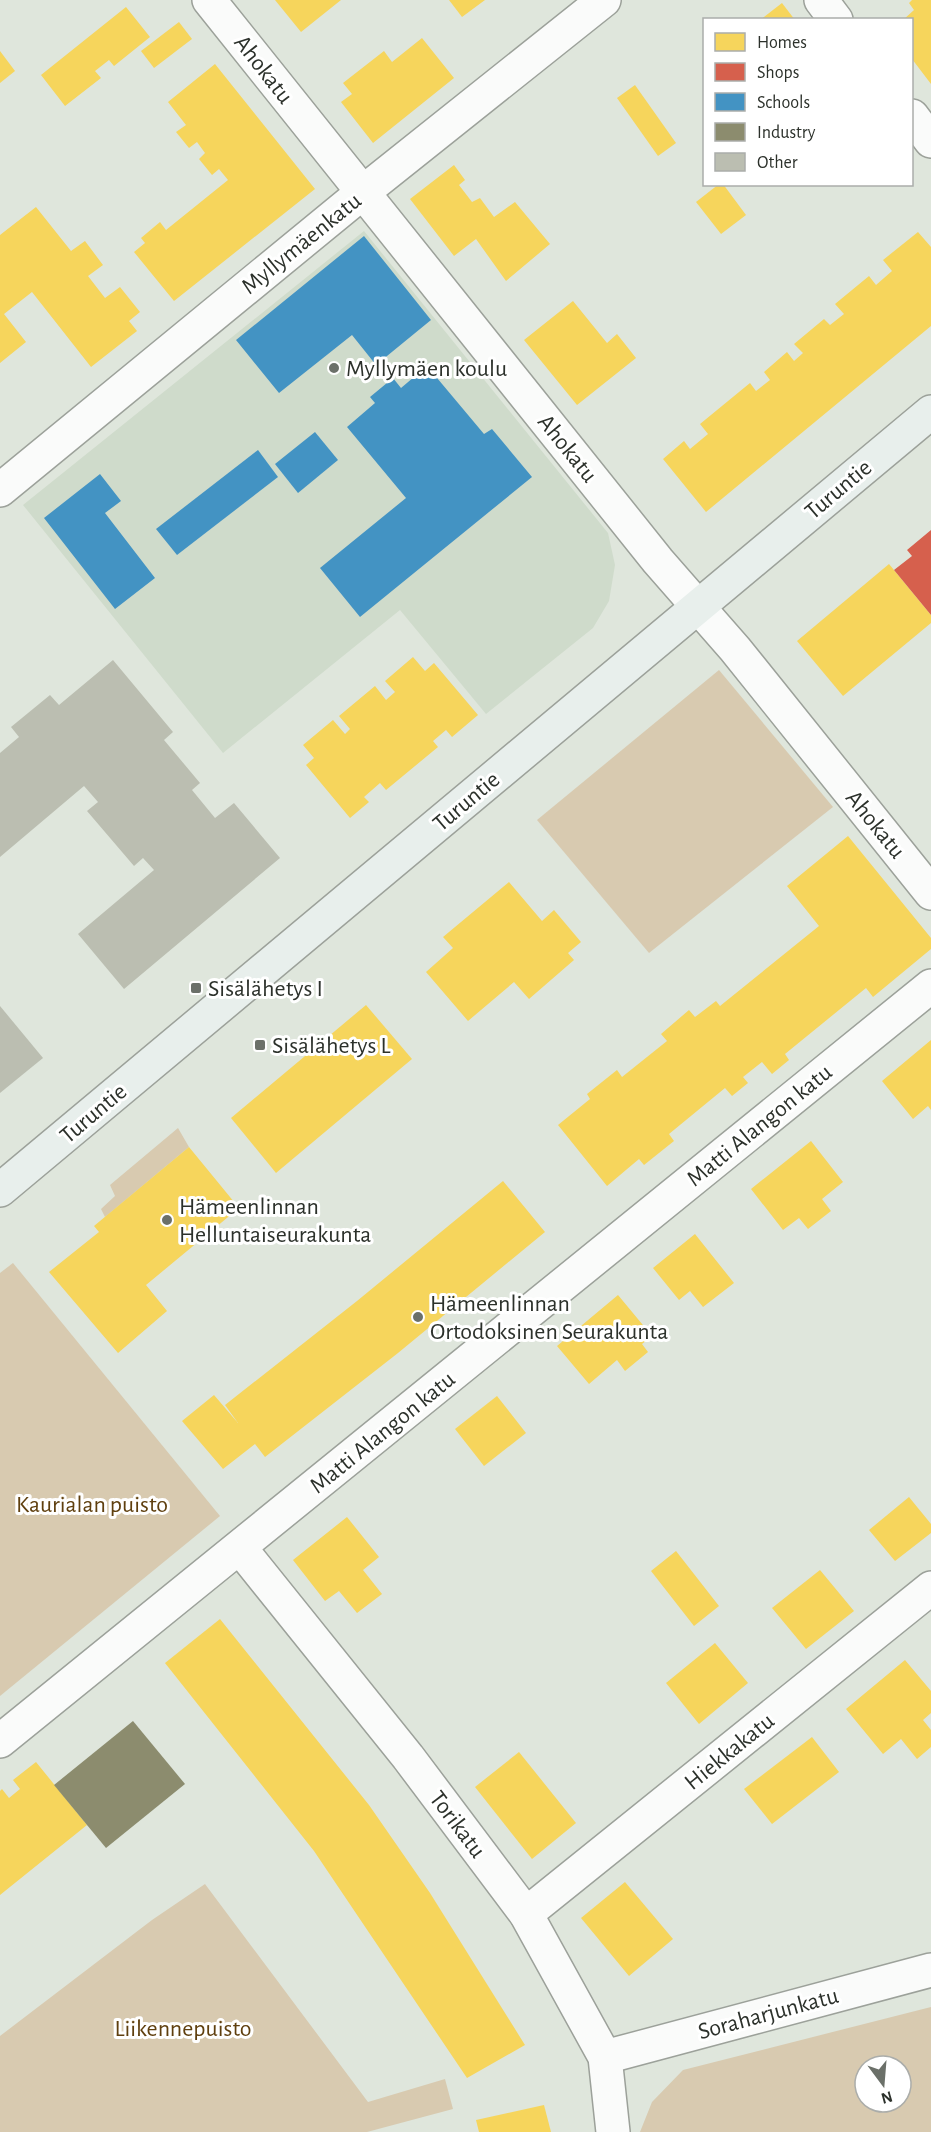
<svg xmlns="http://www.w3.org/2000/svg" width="931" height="2132" font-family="'Alegreya Sans',sans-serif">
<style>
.built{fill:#cfdbcb}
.green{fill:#d8cab0;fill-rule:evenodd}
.homes{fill:#f6d55c}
.shops{fill:#d6604d}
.schools{fill:#4393c3}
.industry{fill:#8c8c6e}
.building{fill:#bbbeb1}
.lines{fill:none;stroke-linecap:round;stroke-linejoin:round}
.street-casing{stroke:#9ca19a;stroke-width:36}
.secondary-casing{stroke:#9ca19a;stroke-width:36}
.street{stroke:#fafbfa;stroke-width:33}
.secondary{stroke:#e8efec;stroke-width:33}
.poi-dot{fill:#6b7069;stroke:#fff;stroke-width:2}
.labels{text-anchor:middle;stroke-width:6;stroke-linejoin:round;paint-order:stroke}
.street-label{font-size:24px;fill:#2c312b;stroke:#fff}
.poi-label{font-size:24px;fill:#2c312b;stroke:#fff;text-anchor:start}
.park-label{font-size:24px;fill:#5f3f0e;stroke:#fff}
</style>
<rect width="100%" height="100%" fill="#dfe6dc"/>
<path class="built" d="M364 231 608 533 615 565 609 601 593 628 486 714 400 610 223 753 23 505Z"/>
<g class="green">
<path d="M719 670 833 807 649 953 537 820Z"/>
<path d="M178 1128 189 1147 105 1217 101 1209 115 1196 110 1185Z"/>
<path d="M13 1263 220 1516 0 1696V1273Z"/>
<path d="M205 1884 368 2102 445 2079 453 2109 367 2132H0V2036L152 1920Z"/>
<path d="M931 2007V2132H640L652 2102 683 2070ZM865 2066H901V2102H865Z"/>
</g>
<g class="homes">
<path d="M275 0H341L301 32Z"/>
<path d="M449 0H485L462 17Z"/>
<path d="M912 0H931V84L912 59V20H903L914 10 909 3Z"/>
<path d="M782 3 795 20H760Z"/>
<path d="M126 7 150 37 114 66 109 60 95 71 101 78 65 106 41 75Z"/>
<path d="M179 22 192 39 154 68 141 51Z"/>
<path d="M422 38 454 78 373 143 341 102 352 94 343 83 384 51 392 62Z"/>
<path d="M0 51 15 71 0 83Z"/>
<path d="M215 64 315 189 174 301 134 252 145 243 141 238 160 222 166 230 228 180 219 169 212 175 199 159 205 153 197 142 189 148 176 132 186 125 168 102Z"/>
<path d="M635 85 676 143 658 156 617 98Z"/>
<path d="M454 165 465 180 459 185 472 202 480 198 494 217 515 202 550 244 506 281 476 239 454 256 410 199Z"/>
<path d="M719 184H723L746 215 721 234 696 202Z"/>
<path d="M36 207 71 251 85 241 103 265 88 276 105 298 120 287 140 312 129 321 137 331 91 367 32 292 4 314 26 342 0 363V235Z"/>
<path d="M918 232 931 247V326L706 512 663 459 684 441 690 449 708 434 700 424 750 383 756 391 770 380 764 372 787 352 794 361 803 353 794 344 824 319 830 325 844 314 835 304 869 276 876 285 892 271 883 260Z"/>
<path d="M573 301 607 343 617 334 636 358 577 405 524 340Z"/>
<path d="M889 564 931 615V623L843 696 797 641Z"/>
<path d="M413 657 425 671 434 663 478 715 452 737 446 730 433 741 438 747 386 790 380 783 364 797 369 802 350 818 306 765 314 758 303 745 333 720 345 734 350 729 339 716 375 686 386 700 395 692 385 681Z"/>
<path d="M848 836 931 938V949L873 997 866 988 785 1054 789 1060 772 1074 762 1062 743 1077 748 1083 732 1096 725 1088 669 1134 674 1141 644 1165 639 1159 607 1186 558 1125 590 1099 587 1094 617 1070 622 1077 667 1041 661 1034 689 1010 695 1017 716 1001 720 1006 819 926 787 886Z"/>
<path d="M509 882 542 921 554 910 581 942 568 953 574 960 529 999 514 982 468 1021 426 972 453 948 443 937Z"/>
<path d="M366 1005 412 1059 276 1173 231 1118Z"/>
<path d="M931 1040V1110L928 1106 913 1119 882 1081Z"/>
<path d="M811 1141 843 1182 822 1199 831 1211 808 1229 799 1218 783 1230 751 1189Z"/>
<path d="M189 1147 239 1208 146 1285 167 1311 118 1353 49 1272 99 1232 94 1226Z"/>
<path d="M503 1181 545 1232 398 1353 265 1457 255 1444 223 1469 182 1421 214 1395 238 1423 225 1405 357 1301Z"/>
<path d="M695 1234 734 1283 703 1307 690 1291 679 1300 653 1268Z"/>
<path d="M618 1295 652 1336 642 1344 648 1352 625 1371 617 1360 589 1384 557 1346Z"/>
<path d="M497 1396 526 1433 484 1466 455 1429Z"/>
<path d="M909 1497 931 1524V1533L895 1561 869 1530Z"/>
<path d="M347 1517 379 1557 363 1570 382 1594 357 1613 339 1591 325 1601 293 1560Z"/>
<path d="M676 1551 719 1606 694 1626 651 1571Z"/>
<path d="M820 1570 854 1611 806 1649 772 1608Z"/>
<path d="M220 1619 369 1805 430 1893 525 2045 467 2078 314 1851 165 1663Z"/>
<path d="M715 1643 748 1683 699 1724 666 1683Z"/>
<path d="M905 1660 931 1691V1713L923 1720 931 1730V1747L917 1759 901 1739 883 1754 846 1709Z"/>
<path d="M812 1737 839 1772 772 1824 744 1789Z"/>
<path d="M519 1752 576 1823 532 1859 475 1787Z"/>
<path d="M36 1762 87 1825 0 1895V1791L2 1789 9 1798 20 1789 13 1780Z"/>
<path d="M625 1882 673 1939 629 1976 581 1918Z"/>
<path d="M544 2105 551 2132H479L476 2120Z"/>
</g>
<path class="shops" d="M931 530V615L894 570 912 556 907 550Z"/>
<g class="schools">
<path d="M364 236 431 320 376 365 352 335 279 393 236 340Z"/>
<path d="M427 366 484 434 492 429 532 477 360 617 320 568 406 498 347 427 375 403 370 397 393 378 401 388Z"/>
<path d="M315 432 338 460 298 493 275 464Z"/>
<path d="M258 450 278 477 177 555 156 529Z"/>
<path d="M100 474 121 501 105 513 155 578 115 609 44 518Z"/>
</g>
<path class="industry" d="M133 1721 185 1784 106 1848 54 1785Z"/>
<g class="building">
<path d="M113 660 173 732 164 740 200 783 192 790 215 818 234 803 280 858 124 989 78 934 154 870 143 858 134 866 87 811 98 802 84 786 0 857V753L19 737 11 727 50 695 59 705Z"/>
<path d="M0 1006 43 1058 0 1093Z"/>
</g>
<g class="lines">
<g class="street-casing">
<g id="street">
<path d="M209 0 658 561 735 649 931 893"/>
<path d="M821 0 836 20"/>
<path d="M912 116 931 141"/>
<path d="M0 490 362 193 604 0"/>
<path d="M240 1548 408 1757 526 1914 605 2057 613 2132"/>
<path d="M0 1741 931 986"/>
<path d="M526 1914 931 1588"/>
<path d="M605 2057 931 1970"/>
</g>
</g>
<g class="secondary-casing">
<path id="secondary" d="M0 1190 931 412"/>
</g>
<use href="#street" class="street"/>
<use href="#secondary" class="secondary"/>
</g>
<g class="poi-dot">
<circle cx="334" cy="368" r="6"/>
<rect x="190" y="982" width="12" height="12" rx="3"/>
<rect x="254" y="1039" width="12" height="12" rx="3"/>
<circle cx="167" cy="1220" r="6"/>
<circle cx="418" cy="1317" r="6"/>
</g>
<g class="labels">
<g class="street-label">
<text transform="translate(264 69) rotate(52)" y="8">Ahokatu</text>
<text transform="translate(301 243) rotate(-39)" y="8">Myllymäenkatu</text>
<text transform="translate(568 448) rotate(51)" y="8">Ahokatu</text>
<text transform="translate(838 489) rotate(-40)" y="8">Turuntie</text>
<text transform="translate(466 801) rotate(-40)" y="8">Turuntie</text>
<text transform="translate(876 824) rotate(51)" y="8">Ahokatu</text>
<text transform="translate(93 1113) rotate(-40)" y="8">Turuntie</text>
<text transform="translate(759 1125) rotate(-39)" y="8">Matti Alangon katu</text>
<text transform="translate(382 1432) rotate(-39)" y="8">Matti Alangon katu</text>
<text transform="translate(729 1751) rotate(-39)" y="8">Hiekkakatu</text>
<text transform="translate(458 1824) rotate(53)" y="8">Torikatu</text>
<text transform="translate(768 2013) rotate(-15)" y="8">Soraharjunkatu</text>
</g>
<g class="poi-label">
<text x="346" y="376">Myllymäen koulu</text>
<text x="208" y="996">Sisälähetys I</text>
<text x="272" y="1053">Sisälähetys L</text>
<text x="179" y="1214">Hämeenlinnan<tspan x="179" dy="28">Helluntaiseurakunta</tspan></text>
<text x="430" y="1311">Hämeenlinnan<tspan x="430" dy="28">Ortodoksinen Seurakunta</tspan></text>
</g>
<g class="park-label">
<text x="92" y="1512">Kaurialan puisto</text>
<text x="183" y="2036">Liikennepuisto</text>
</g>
</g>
<rect x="703" y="18" width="210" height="168" fill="#ffffff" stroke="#abadaa" stroke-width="1.5"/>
<rect x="715" y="33" width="30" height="18" fill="#f6d55c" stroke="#abadaa" stroke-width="1.5"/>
<text x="757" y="48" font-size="18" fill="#2c312b">Homes</text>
<rect x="715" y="63" width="30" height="18" fill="#d6604d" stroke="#abadaa" stroke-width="1.5"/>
<text x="757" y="78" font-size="18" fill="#2c312b">Shops</text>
<rect x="715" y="93" width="30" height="18" fill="#4393c3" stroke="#abadaa" stroke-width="1.5"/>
<text x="757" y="108" font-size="18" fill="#2c312b">Schools</text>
<rect x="715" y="123" width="30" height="18" fill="#8c8c6e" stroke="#abadaa" stroke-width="1.5"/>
<text x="757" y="138" font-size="18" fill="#2c312b">Industry</text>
<rect x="715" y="153" width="30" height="18" fill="#bbbeb1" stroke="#abadaa" stroke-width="1.5"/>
<text x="757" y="168" font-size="18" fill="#2c312b">Other</text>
<g transform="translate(883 2084) rotate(164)"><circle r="28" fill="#ffffff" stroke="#abadaa" stroke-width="1.5"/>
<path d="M0-4.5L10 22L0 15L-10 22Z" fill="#6b7069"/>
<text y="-9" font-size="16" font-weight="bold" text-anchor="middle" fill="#2c312b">N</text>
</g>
</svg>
